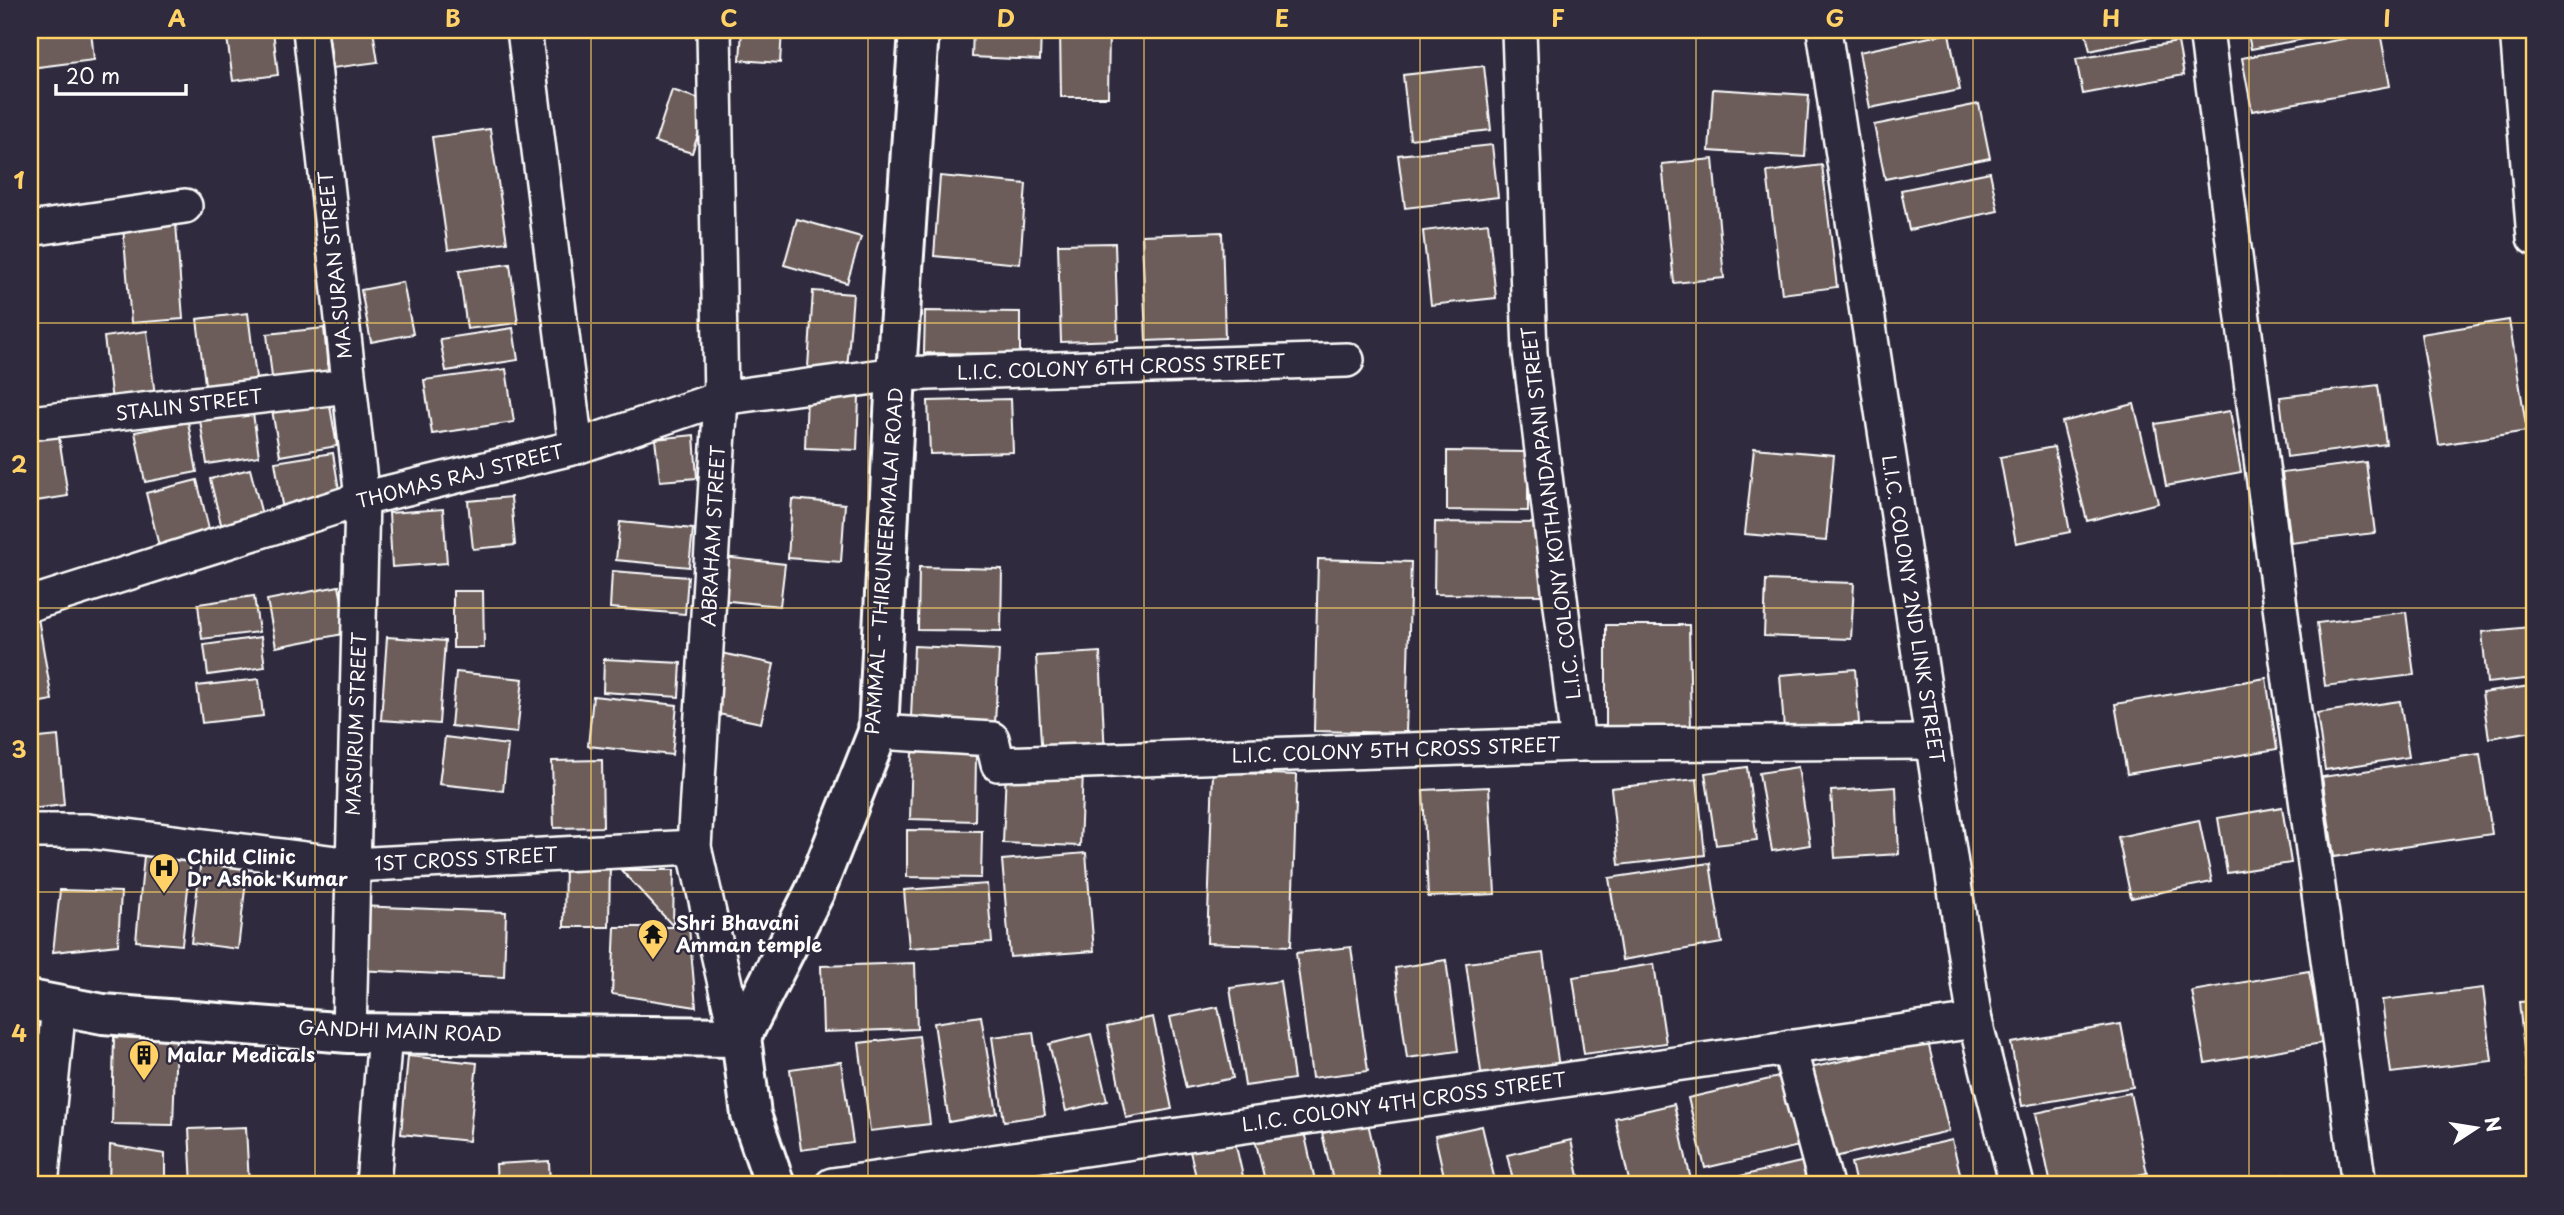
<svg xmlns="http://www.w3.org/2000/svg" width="2564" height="1215" font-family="'Playpen Sans',sans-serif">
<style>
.building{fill:#6c5d5a;stroke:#fff;stroke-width:2}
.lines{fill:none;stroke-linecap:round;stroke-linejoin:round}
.street-casing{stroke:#fff;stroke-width:38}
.secondary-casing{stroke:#fff;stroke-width:44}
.street{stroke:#2f2a3d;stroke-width:33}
.secondary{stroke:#2f2a3d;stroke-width:38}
.grid{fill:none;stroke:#ffd166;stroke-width:2;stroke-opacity:0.55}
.labels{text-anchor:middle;stroke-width:5;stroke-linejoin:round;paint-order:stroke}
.street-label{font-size:19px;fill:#fff;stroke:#2f2a3d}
.poi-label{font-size:19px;font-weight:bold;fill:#fff;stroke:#2f2a3d;text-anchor:start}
.neatline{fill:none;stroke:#ffd166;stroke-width:2.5}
.grid-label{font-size:23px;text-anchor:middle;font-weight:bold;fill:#ffd166}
</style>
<rect width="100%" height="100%" fill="#2f2a3d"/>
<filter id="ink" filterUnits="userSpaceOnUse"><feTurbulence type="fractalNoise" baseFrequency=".0143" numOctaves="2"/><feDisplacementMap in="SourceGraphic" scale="14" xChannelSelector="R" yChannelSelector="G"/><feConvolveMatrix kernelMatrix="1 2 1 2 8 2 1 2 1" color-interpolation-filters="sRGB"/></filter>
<g filter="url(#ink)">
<g class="building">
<path d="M62 30H91L94 60 30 68V34Z"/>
<path d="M226 30H273L278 75 233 81Z"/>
<path d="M328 30H373L378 62 333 68Z"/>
<path d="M742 30H782L780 63 740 60Z"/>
<path d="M973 30H1041L1040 60 972 57Z"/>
<path d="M1060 30H1109L1108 97H1061Z"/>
<path d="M2085 30H2172L2173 32 2090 51Z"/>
<path d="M2247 30H2330L2331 34 2251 49Z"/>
<path d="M2380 32 2390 86 2252 111 2242 58Z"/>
<path d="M1949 33 1960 90 1870 108 1859 52Z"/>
<path d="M2178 42 2184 75 2083 94 2076 59Z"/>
<path d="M1484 66 1491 130 1410 139 1403 75Z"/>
<path d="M1713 89 1809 95 1805 157 1709 151Z"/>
<path d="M672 90 709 102 692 153 655 142Z"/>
<path d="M1979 104 1990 158 1885 179 1874 125Z"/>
<path d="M490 129 507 242 448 250 432 137Z"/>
<path d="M1492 145 1498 197 1405 208 1398 155Z"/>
<path d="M1713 159 1724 278 1674 283 1662 164Z"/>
<path d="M1822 165 1837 287 1782 294 1767 172Z"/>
<path d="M1990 172 1998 211 1909 230 1901 190Z"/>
<path d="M940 176 1026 184 1020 264 934 256Z"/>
<path d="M797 219 861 237 847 283 784 265Z"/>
<path d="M176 223 183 319 131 323 123 227Z"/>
<path d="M1488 223 1496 298 1431 305 1423 231Z"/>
<path d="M1222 232 1225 338 1146 341 1142 235Z"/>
<path d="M1115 243 1118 340 1061 342 1058 244Z"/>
<path d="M510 264 518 323 467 329 459 271Z"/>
<path d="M403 282 413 334 371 342 361 290Z"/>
<path d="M813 291 853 294 847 370 808 367Z"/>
<path d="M925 311 1020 312V354L924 353Z"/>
<path d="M248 313 257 386 206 392 197 319Z"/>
<path d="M2509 320 2527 431 2439 445 2421 334Z"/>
<path d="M324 328 329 381 273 386 267 334Z"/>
<path d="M513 328 518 360 446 371 440 339Z"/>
<path d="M147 331 156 404 113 409 104 337Z"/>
<path d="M30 364 36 399 30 400Z"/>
<path d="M506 369 514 422 432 434 424 380Z"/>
<path d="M2378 385 2386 444 2287 457 2280 397Z"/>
<path d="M807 394 859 396 857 450 805 448Z"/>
<path d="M1011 399 1013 452 930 454 928 401Z"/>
<path d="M329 400 337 446 280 456 272 410Z"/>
<path d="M2134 404 2158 503 2087 521 2062 422Z"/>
<path d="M252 406 259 456 207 464 199 414Z"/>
<path d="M2230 411 2241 472 2166 486 2155 424Z"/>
<path d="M188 422 197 472 145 482 135 432Z"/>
<path d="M57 424 68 496 30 502V428Z"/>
<path d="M694 435 697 478 660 481 655 439Z"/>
<path d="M2054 447 2070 532 2016 543 2000 457Z"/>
<path d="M1754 448 1834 455 1826 541 1745 534Z"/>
<path d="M1447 451 1528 452V511L1447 510Z"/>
<path d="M333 453 341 502 283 511 275 462Z"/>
<path d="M2366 462 2375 533 2291 543 2282 473Z"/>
<path d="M250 469 265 526 224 536 210 479Z"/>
<path d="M197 480 211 537 160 550 146 493Z"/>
<path d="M511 497 515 545 473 549 468 501Z"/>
<path d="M792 499 845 504 841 562 788 558Z"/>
<path d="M443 509 447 563 392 567 389 513Z"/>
<path d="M620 522 693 529 689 567 616 560Z"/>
<path d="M1435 522 1544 523 1543 595 1434 594Z"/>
<path d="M30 553 39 599 30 601Z"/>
<path d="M724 557 785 564 780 606 720 600Z"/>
<path d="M1318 559 1411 562 1406 733 1314 731Z"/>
<path d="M919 567 1002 569 1001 631 918 630Z"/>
<path d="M612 571 688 577 685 614 610 608Z"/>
<path d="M1766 580 1854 583 1851 639 1764 636Z"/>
<path d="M339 586 348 633 276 647 267 600Z"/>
<path d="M453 591H483L484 648H453Z"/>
<path d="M254 596 259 632 202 639 198 604Z"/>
<path d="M37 612 52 700 30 704V614Z"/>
<path d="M2406 612 2414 675 2325 686 2317 623Z"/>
<path d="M1606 625H1689L1691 732 1606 733Z"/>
<path d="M2529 627 2534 678 2487 683 2482 632Z"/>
<path d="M261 637 265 667 208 675 204 645Z"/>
<path d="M387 637 445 641 439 724 381 720Z"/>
<path d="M914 646 999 650 995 723 911 718Z"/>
<path d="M1100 652 1105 756 1042 760 1036 656Z"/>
<path d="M721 653 774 664 761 723 709 712Z"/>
<path d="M604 659 681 663 679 697 603 692Z"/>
<path d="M1855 669 1859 723 1784 729 1780 675Z"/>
<path d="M456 672 523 679 517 733 451 726Z"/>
<path d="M2266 678 2277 749 2127 774 2115 704Z"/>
<path d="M259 679 263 716 202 723 197 686Z"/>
<path d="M2530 686 2534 731 2489 738 2482 693Z"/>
<path d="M593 696 677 705 672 755 588 746Z"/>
<path d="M2400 701 2409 757 2325 770 2317 713Z"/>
<path d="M58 736 64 805 30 809V739Z"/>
<path d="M445 737 508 745 503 791 439 784Z"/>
<path d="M912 752 976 754 975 821 910 819Z"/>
<path d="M2480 754 2492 834 2334 857 2322 777Z"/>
<path d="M602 760 603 827 554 828 552 761Z"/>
<path d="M1747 767 1757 840 1716 845 1705 773Z"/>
<path d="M1798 767 1810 845 1772 851 1759 773Z"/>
<path d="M1006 769 1083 772 1080 846 1003 843Z"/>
<path d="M1213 772 1297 775 1291 946 1207 943Z"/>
<path d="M1697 779 1705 855 1619 865 1611 788Z"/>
<path d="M1489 787 1495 894 1428 897 1423 790Z"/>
<path d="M1896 787 1899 854 1835 858 1831 791Z"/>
<path d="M2282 807 2291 863 2227 873 2218 818Z"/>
<path d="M2199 820 2212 882 2131 898 2118 837Z"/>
<path d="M907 830 982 831 981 878 907 877Z"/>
<path d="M145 845 192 850 182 945 136 941Z"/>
<path d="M202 850 249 855 238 949 191 943Z"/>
<path d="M1086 853 1094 951 1010 957 1002 860Z"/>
<path d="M565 860 610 861 609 927H564Z"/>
<path d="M1710 863 1722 943 1622 960 1609 878Z"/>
<path d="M621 870H674L673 926Z"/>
<path d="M987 884 992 942 909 948 904 890Z"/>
<path d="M60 890 121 892 118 945 53 952Z"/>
<path d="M358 906 506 912 504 977 356 970Z"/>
<path d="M615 927H689L696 1007 612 994Z"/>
<path d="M1351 947 1368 1071 1312 1078 1296 953Z"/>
<path d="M1543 953 1560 1075 1483 1086 1466 963Z"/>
<path d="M1446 960 1458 1051 1407 1058 1395 968Z"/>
<path d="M915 963 917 1029 823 1032 821 966Z"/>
<path d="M1654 964 1666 1043 1584 1054 1573 977Z"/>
<path d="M2309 971 2322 1043 2205 1063 2192 991Z"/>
<path d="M1280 981 1294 1079 1245 1086 1230 988Z"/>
<path d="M2483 988 2492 1061 2391 1073 2382 1000Z"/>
<path d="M2534 1001V1076L2527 1077 2519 1002Z"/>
<path d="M1218 1007 1233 1078 1186 1088 1170 1017Z"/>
<path d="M981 1016 997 1113 949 1122 934 1023Z"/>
<path d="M1153 1017 1172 1109 1126 1118 1107 1027Z"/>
<path d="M2121 1024 2133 1087 2022 1106 2011 1043Z"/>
<path d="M1033 1032 1045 1115 1004 1121 992 1037Z"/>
<path d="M1091 1034 1107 1101 1066 1111 1049 1044Z"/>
<path d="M919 1036 930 1124 870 1131 859 1043Z"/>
<path d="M114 1037 176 1040 173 1125 112 1124Z"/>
<path d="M1928 1042 1949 1131 1830 1158 1810 1068Z"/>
<path d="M408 1056 477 1063 469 1141 401 1134Z"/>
<path d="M841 1062 853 1143 801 1150 790 1069Z"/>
<path d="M1783 1076 1799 1146 1705 1168 1688 1098Z"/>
<path d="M2130 1093 2147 1173 2089 1185H2051L2036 1113Z"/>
<path d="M1674 1104 1691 1180 1668 1185H1630L1615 1118Z"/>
<path d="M1368 1123 1382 1185H1334L1322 1133Z"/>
<path d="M1482 1126 1496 1185H1446L1435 1136Z"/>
<path d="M246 1127 249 1185H192L189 1129Z"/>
<path d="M1303 1127 1316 1185H1266L1255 1139Z"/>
<path d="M1233 1133 1245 1185H1198L1188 1143Z"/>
<path d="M1571 1140 1581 1185H1514L1507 1155Z"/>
<path d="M1952 1140 1963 1185H1856L1851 1163Z"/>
<path d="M110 1145 165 1154V1185H109Z"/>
<path d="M549 1161 550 1185H497L496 1164Z"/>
<path d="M1805 1161 1810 1185H1720L1719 1181Z"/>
<path d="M1027 1171 1030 1185H966Z"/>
<path d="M2287 1174 2289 1185H2246V1183Z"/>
<path d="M2148 1179 2149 1185H2112Z"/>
</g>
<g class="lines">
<g class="street-casing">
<g id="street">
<path d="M310 30 362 499 349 1033"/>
<path d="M524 30 576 447"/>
<path d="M714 30 721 398 694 847 737 1037"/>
<path d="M1519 30 1530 353 1578 744"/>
<path d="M1824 30 1975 1021 2017 1185"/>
<path d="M2206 30 2286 653 2359 1185"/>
<path d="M2517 30 2534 238"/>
<path d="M30 229 185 206"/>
<path d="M30 423 348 386"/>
<path d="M30 604 362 499 576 447 721 398 896 374 1347 360"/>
<path d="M878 732 992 739 998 764 1578 744 1933 742"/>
<path d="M30 831H88L352 865 694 847"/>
<path d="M1789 1047 1826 1185"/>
<path d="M41 1185 59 1006"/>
<path d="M373 1185 385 1033"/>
<path d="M832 1185 1975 1021"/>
</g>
</g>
<g class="secondary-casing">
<g id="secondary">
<path d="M30 1000 103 1014 349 1033 741 1037"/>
<path d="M775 1185 751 1115 741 1037 815 891 878 732 896 374 919 30"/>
</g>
</g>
<use href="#street" class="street"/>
<use href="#secondary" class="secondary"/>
</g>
</g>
<path class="grid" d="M315 30V1185M591 30V1185M868 30V1185M1144 30V1185M1420 30V1185M1696 30V1185M1973 30V1185M2249 30V1185M30 323H2534M30 608H2534M30 892H2534"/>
<defs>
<g id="hospital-pin" transform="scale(1.575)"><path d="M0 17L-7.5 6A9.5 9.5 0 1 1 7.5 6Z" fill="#ffd166" stroke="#2f2a3d"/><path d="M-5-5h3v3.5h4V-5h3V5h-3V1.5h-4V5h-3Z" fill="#111"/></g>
<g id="temple-pin" transform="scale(1.575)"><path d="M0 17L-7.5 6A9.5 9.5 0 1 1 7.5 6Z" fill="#ffd166" stroke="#2f2a3d"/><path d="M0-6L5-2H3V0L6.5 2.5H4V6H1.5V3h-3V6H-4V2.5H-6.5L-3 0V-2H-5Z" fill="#111"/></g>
<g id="building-pin" transform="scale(1.575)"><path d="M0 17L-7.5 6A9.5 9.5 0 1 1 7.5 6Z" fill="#ffd166" stroke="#2f2a3d"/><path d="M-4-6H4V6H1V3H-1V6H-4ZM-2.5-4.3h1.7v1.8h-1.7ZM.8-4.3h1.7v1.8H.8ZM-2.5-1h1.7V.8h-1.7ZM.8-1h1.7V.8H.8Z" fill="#111"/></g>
</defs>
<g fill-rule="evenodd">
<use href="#hospital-pin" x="164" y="868"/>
<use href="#temple-pin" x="653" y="934"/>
<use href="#building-pin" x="144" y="1055"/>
</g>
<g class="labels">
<g class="street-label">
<text transform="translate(335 265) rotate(-96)" y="7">MA.SURAN STREET</text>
<text transform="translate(1121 367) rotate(-2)" y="7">L.I.C. COLONY 6TH CROSS STREET</text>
<text transform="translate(189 405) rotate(-7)" y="7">STALIN STREET</text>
<text transform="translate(460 476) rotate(-14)" y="7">THOMAS RAJ STREET</text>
<text transform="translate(1551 513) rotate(-97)" y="7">L.I.C. COLONY KOTHANDAPANI STREET</text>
<text transform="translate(713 536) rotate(-87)" y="7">ABRAHAM STREET</text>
<text transform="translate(884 561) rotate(-86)" y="7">PAMMAL - THIRUNEERMALAI ROAD</text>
<text transform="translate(1913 609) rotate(81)" y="7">L.I.C. COLONY 2ND LINK STREET</text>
<text transform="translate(356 724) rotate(-88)" y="7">MASURUM STREET</text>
<text transform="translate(1396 750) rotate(-2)" y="7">L.I.C. COLONY 5TH CROSS STREET</text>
<text transform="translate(466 859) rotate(-3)" y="7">1ST CROSS STREET</text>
<text transform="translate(400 1031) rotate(2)" y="7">GANDHI MAIN ROAD</text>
<text transform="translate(1404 1102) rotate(-8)" y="7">L.I.C. COLONY 4TH CROSS STREET</text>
</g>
<g class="poi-label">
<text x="187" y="864">Child Clinic<tspan x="187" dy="22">Dr Ashok Kumar</tspan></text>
<text x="676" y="930">Shri Bhavani<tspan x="676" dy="22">Amman temple</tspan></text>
<text x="167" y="1062">Malar Medicals</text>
</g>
</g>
<rect width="2564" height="1215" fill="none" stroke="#2f2a3d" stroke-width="77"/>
<g transform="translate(2476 1128) rotate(78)" stroke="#2f2a3d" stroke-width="5" paint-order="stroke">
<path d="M0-5L12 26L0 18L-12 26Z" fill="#ffffff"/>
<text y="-10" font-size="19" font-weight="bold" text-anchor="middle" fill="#ffffff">N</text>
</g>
<path d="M56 84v10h130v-10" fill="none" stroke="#ffffff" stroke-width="3.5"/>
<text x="66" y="84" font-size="21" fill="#ffffff" stroke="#2f2a3d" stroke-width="5" paint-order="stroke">20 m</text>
<rect x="38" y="38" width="2488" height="1138" class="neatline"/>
<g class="grid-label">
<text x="177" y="27">A</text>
<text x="453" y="27">B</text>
<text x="729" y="27">C</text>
<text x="1006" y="27">D</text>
<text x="1282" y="27">E</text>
<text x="1558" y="27">F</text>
<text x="1835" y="27">G</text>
<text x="2111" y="27">H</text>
<text x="2387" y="27">I</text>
<text x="19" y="189">1</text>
<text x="19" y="473">2</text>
<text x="19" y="758">3</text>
<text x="19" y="1042">4</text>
</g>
</svg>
